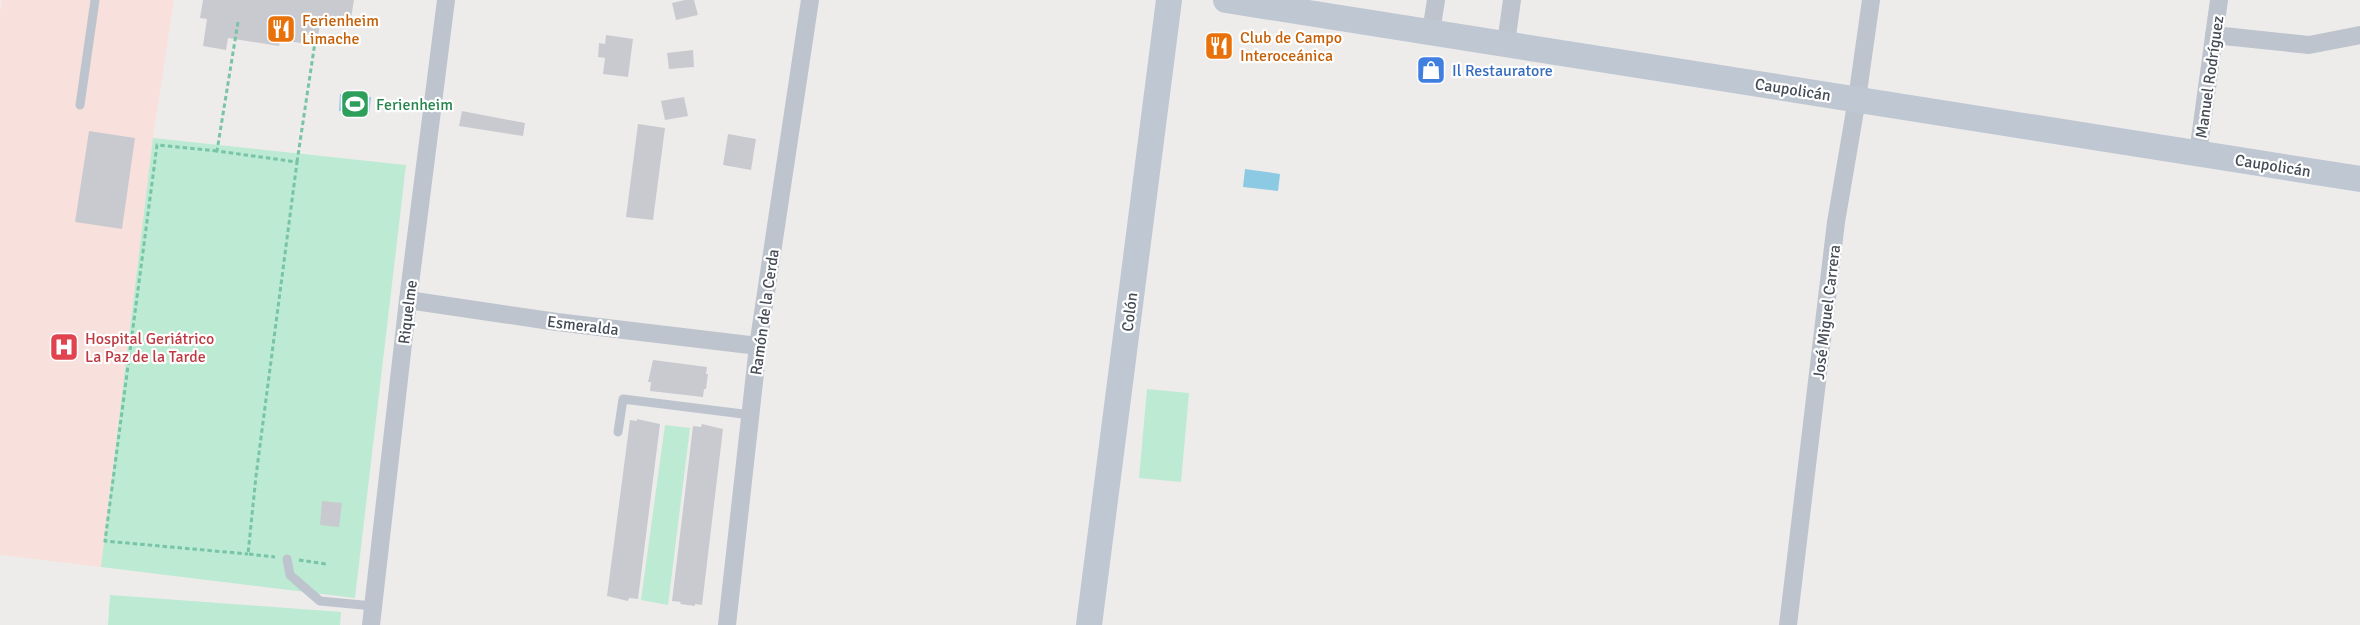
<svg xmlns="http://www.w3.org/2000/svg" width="2360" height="625" font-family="Signika,sans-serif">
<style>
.medical{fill:#f8e1dc}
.green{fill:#bcead2}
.water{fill:#8cc9e3}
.building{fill:#c9cad0}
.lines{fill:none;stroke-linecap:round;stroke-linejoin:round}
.path{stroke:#77c4a6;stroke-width:3;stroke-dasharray:4.5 3;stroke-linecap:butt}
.lane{stroke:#bec4cd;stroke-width:9}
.street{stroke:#bec4cd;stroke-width:18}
.secondary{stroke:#bfc7d3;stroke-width:26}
.labels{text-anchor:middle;stroke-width:4.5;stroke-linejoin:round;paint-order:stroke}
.food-label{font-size:16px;fill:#c56008;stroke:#fff;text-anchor:start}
.shop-label{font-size:16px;fill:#366cbe;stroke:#fff;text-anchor:start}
.street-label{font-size:16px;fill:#464d57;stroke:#fff}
.leisure-label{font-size:16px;fill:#27864d;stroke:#fff;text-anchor:start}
.health-label{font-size:16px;fill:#be3a42;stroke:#fff;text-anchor:start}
</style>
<rect width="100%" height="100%" fill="#eeeceb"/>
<path class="medical" d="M2 0H174L153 138 101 567 0 555V12Z"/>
<g class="green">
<path d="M153 138 406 165 355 598 101 567Z"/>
<path d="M1147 389 1189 393 1181 482 1139 478Z"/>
<path d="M665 425 690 428 668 605 641 600Z"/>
<path d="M110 595 341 612 340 625H108Z"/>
</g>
<g class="water">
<path d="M340 94 371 97 369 114 339 111Z"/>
<path d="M1245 169 1280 174 1278 191 1243 187Z"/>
</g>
<g class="building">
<path d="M203 0H354L350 24 321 20 318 36 303 34 301 43 280 40 279 46 228 38 226 50 203 46 207 19 200 18Z"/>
<path d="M685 0H694L698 15 676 20 672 3Z"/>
<path d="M606 35 633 39 628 77 603 74 605 58 598 57 599 43 605 44Z"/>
<path d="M693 50 694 67 669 69 667 53Z"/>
<path d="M684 97 688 116 665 120 661 101Z"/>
<path d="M462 111 525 123 523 136 459 126Z"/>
<path d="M638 124 665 128 653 220 626 217Z"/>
<path d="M89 131 135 138 122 229 75 222Z"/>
<path d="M728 134 756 139 751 170 723 165Z"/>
<path d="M653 360 707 367 706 374H708L706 389H704L703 397 650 391 651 382H648Z"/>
<path d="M637 419 660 424 638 599 629 598 628 601 607 596 630 420 637 421Z"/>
<path d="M702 424 723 429 702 605 695 604V606L680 604 681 602 672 601 693 426 701 427Z"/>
<path d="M322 501 342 503 339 527 320 525Z"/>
</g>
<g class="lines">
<g class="path">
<path d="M238 22 217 151 297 162 256 476 248 554 275 557"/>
<path d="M217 151 157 145 105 541 248 554"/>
<path d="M297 162 315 42"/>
<path d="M299 560 326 564"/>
</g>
<g class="lane">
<path d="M80 105 95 0"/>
<path d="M618 432 623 399 751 415"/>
<path d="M287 559 290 575 320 601 373 606"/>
</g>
<g class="street">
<path d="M1431 32 1436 0"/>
<path d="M2214 35 2309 45 2360 35"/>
<path d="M1506 43 1512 0"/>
<path d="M2198 153 2219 0"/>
<path d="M408 300 557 322 758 346"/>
<path d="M371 625 408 300 446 0"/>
<path d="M727 625 758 346 810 0"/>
<path d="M1788 625 1836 222 1857 99 1871 0"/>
</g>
<g class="secondary">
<path d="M1226 0 2360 179"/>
<path d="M1089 625 1169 0"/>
</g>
</g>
<defs>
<g id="restaurant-square" transform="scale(1.5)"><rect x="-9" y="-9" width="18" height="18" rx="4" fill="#e8710a" stroke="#fff"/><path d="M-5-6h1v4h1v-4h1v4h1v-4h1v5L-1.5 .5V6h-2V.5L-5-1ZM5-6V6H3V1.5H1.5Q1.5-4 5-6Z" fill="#fff"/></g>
<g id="shop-square" transform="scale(1.5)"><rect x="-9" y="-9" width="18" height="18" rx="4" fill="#3f7fe0" stroke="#fff"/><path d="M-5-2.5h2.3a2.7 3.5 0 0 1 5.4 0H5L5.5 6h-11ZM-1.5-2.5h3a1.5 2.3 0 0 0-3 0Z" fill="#fff"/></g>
<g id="stadium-square" transform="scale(1.5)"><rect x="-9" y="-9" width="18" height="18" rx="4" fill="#2e9e5b" stroke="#fff"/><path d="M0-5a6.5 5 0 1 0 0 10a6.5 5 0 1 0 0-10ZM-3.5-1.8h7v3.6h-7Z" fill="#fff"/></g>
<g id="hospital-square" transform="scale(1.5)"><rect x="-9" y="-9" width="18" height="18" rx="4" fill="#e0444e" stroke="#fff"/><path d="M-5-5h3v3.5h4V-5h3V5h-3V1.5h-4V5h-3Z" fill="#fff"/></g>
</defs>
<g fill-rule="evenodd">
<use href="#restaurant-square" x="281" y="29"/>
<use href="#restaurant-square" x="1219" y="46"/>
<use href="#shop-square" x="1431" y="70"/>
<use href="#stadium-square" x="355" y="104"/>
<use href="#hospital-square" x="64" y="347"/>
</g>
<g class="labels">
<g class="food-label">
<text x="302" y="26">Ferienheim<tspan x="302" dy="18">Limache</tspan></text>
<text x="1240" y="43">Club de Campo<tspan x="1240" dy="18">Interoceánica</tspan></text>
</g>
<g class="shop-label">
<text x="1452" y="76">Il Restauratore</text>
</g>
<g class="street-label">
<text transform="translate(2209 77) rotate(-82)" y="6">Manuel Rodríguez</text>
<text transform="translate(1793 89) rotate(9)" y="6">Caupolicán</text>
<text transform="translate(2273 165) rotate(9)" y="6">Caupolicán</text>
<text transform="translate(407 312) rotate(-83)" y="6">Riquelme</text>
<text transform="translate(764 312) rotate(-82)" y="6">Ramón de la Cerda</text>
<text transform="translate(1129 312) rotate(-83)" y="6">Colón</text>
<text transform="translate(1826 312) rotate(-83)" y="6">José Miguel Carrera</text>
<text transform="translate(583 325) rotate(7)" y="6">Esmeralda</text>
</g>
<g class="leisure-label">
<text x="376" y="110">Ferienheim</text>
</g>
<g class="health-label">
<text x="85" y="344">Hospital Geriátrico<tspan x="85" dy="18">La Paz de la Tarde</tspan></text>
</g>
</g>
</svg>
